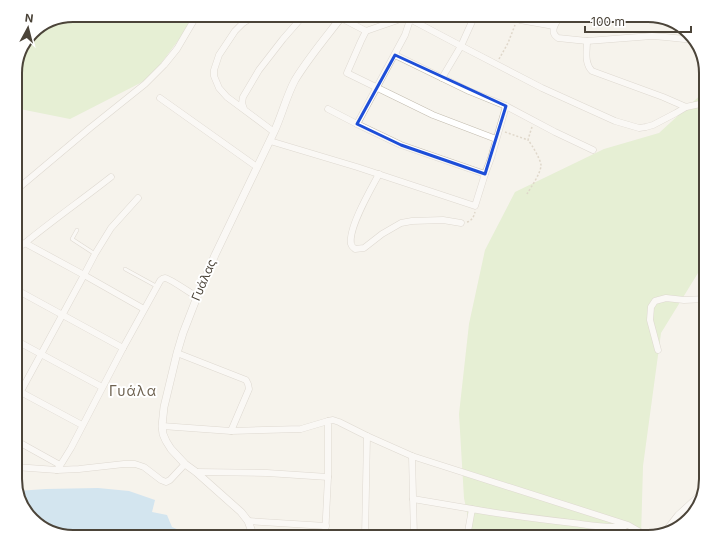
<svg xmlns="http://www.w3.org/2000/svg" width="721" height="552" font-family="Inter,sans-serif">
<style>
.green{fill:#d2eab5}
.water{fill:#a9d4f2}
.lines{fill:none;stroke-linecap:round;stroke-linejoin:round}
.service-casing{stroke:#c2bbae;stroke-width:4}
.minor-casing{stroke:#c2bbae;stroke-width:7}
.tertiary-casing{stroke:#c2bbae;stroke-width:8}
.path{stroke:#c4b79f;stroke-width:1.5;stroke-dasharray:2 2;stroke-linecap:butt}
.service{stroke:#fff;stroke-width:3}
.minor{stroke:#fff;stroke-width:6}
.tertiary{stroke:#fff;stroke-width:7}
.marked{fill:none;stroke:#1d4ed8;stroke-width:3;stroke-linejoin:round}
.labels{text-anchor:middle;stroke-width:4;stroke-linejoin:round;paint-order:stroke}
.street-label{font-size:12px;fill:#4b4439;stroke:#fff}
.quarter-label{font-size:14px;letter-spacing:1px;fill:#6e6250;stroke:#fff}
.rim{fill:none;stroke:#4b4439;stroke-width:2}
</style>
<rect width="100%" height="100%" fill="#f6f3ec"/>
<g class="green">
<path d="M73 15H191L192 22 150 78 70 119 15 108V69L35 29Z"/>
<path d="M706 90V260L661 333 643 466 641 537H472L464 498 459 414 469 324 485 250 515 192 604 149 659 133Z"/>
</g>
<path class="water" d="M98 488 129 491 155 500 152 512 167 515 172 527 195 537H73L37 525 21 505 17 491 46 489Z"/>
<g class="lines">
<g class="service-casing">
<g id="service">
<path d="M77 230 72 239 95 254"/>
<path d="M125 269 156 286"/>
</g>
</g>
<g class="minor-casing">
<g id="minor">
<path d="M259 15 249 19 243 23 235 31 219 55 214 70V76L219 88 227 97 274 132"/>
<path d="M504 15 520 20 554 26"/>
<path d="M560 15C557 23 548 31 558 38L587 41 652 36 665 37 694 40"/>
<path d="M341 18 366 31 395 21 409 15"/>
<path d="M410 19 461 46 542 88 615 121 639 128 646 127 653 125 676 113 686 107"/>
<path d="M366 31 361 41 347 73 433 115 496 139"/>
<path d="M587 41C587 51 584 63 592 71L663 97 686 107 700 104H706"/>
<path d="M395 55 469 91 506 106 555 132 593 150"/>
<path d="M442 78 461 46 475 15"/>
<path d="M160 98 257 167"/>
<path d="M244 109 242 103 243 97 259 70 283 39 304 15"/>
<path d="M328 109 357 124 401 145 485 174"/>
<path d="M357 124 405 35 411 17"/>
<path d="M270 141 357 167 475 206 485 174 491 158 506 106"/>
<path d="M379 174C371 189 348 228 351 244 352 247 353 247 355 249L364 248 382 234 401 223 412 221 443 220 461 223"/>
<path d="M15 191 90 128 145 84 164 65 177 49 197 15"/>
<path d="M138 198 111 228 95 254 84 275 144 309"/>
<path d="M25 243C53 220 83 199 111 177"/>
<path d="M15 289 123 348"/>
<path d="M15 340 102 387"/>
<path d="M658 350 650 320 651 307 655 301 666 298 684 300 706 299"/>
<path d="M177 353 246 380 248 384 249 389 231 431"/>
<path d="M15 389 82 425"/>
<path d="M15 402 84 275 25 243 15 250"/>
<path d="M162 426 231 431 301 429 328 421"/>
<path d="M15 440 60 465"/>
<path d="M412 456 414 537"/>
<path d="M15 467 57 470 63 461 71 448 123 348 160 281C162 279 162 278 165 278 169 278 192 294 197 297"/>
<path d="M57 470 79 469 124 464H135L144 467 161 480 166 482 170 480 185 464"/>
<path d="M196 472 267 473 328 477"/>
<path d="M413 499 472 509"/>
<path d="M248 521 326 526"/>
<path d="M664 533 678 515 700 495"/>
<path d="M325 537 328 477V421L333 420 339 422 367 436 412 456 628 525 649 537"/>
<path d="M365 537 367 436"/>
<path d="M467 537 472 509C506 515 539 519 573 523 590 525 608 529 625 526"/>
<path d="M620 537 621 526"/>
</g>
</g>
<g class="tertiary-casing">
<path id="tertiary" d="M254 537 248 521 241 512 196 472 185 464 171 449 166 441 163 434 162 426 164 407 177 353 183 333 197 297 215 255 274 132C282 115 286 97 295 80 309 57 327 36 343 15"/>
</g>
<g class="path">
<path d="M499 59 508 43 515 25"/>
<path d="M505 132 528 140 530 133 532 127"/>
<path d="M527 194C531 187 541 173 541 165 540 158 532 145 528 140"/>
<path d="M467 222C472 221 474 216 475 212"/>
</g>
<use href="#service" class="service"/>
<use href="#minor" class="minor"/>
<use href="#tertiary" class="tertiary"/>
</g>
<path d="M0 0H721V552H0ZM395 55 506 106 485 174 401 145 357 124Z" fill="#f6f3ec" fill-opacity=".55" fill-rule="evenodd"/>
<path class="marked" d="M395 55 506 106 485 174 401 145 357 124Z"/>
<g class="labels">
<g class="street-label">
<text transform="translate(204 280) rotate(-67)" y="4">Γυάλας</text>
</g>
<g class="quarter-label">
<text x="133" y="396">Γυάλα</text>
</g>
</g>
<path d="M0 0H721V552H0ZM73 22H648A51 51 0 0 1 699 73V479A51 51 0 0 1 648 530H73A51 51 0 0 1 22 479V73A51 51 0 0 1 73 22Z" fill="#fff" fill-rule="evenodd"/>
<path class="rim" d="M73 22H648A51 51 0 0 1 699 73V479A51 51 0 0 1 648 530H73A51 51 0 0 1 22 479V73A51 51 0 0 1 73 22Z"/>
<g transform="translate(28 28) rotate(7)" stroke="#ffffff" stroke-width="3" paint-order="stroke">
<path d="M0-3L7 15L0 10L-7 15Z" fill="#4b4439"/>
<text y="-6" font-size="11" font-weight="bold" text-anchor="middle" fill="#4b4439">N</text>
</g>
<path d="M585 26v6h106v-6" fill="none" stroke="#4b4439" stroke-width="2"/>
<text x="591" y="26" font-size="12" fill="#4b4439" stroke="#ffffff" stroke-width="3" paint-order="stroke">100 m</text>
</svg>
